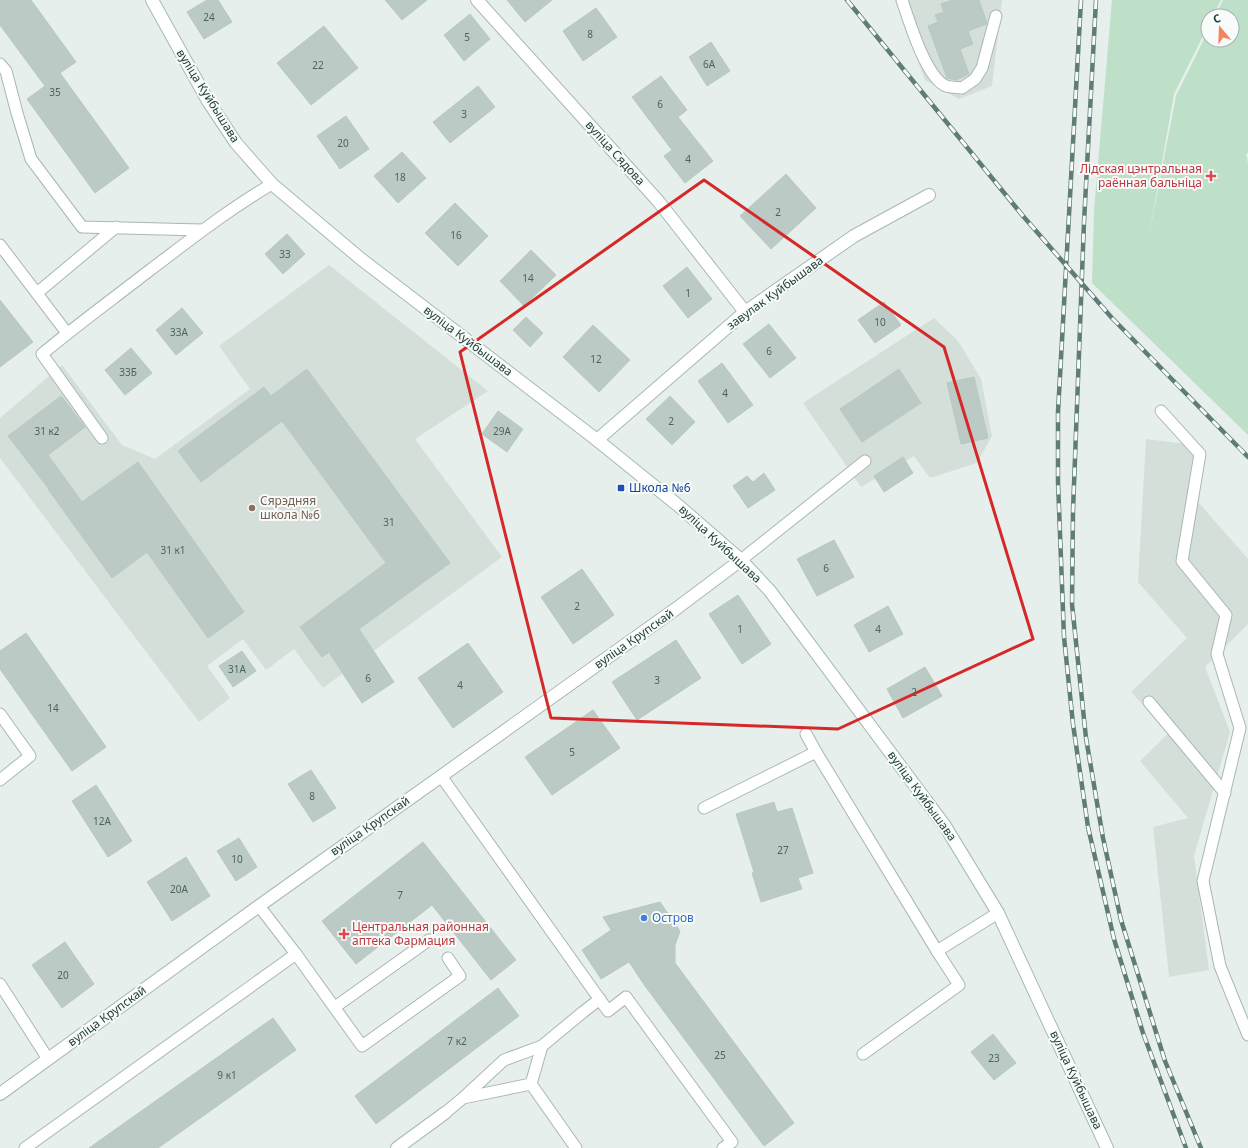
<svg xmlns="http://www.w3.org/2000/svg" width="1248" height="1148" font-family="'Noto Sans',sans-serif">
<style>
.built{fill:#d4dfda}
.green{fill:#bfe0c8}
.building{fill:#bbcac4;stroke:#b8c9c2}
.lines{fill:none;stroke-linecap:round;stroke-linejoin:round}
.lane-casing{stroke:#a8b8b2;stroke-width:13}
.street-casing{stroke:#a8b8b2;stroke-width:14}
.secondary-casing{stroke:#a4bbb3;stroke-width:14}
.lane{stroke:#fff;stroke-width:11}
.street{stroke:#fff;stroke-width:12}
.secondary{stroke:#fff;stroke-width:12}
.rail-casing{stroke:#5f7d75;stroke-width:4.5}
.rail{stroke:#f7fbf9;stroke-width:3;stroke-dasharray:9;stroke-linecap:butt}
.marked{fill:none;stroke:#d62828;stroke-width:3;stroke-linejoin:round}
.health-dot{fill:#e0444e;stroke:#f7fbf9;stroke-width:1.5}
.transit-dot{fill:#1a4fb4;stroke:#f7fbf9;stroke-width:1.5}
.education-dot{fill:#8d6e63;stroke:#f7fbf9;stroke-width:1.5}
.shop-dot{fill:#3f7fe0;stroke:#f7fbf9;stroke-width:1.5}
.labels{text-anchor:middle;stroke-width:4;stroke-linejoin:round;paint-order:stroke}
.number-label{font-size:10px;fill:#4a645c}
.street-label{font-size:12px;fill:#24423a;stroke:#f7fbf9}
.health-label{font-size:12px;fill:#be3a42;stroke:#f7fbf9;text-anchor:end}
.transit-label{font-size:12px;fill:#164399;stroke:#f7fbf9;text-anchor:start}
.education-label{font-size:12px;fill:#785e54;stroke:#f7fbf9;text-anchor:start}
.shop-label{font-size:12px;fill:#366cbe;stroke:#f7fbf9;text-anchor:start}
</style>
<rect width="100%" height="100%" fill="#e6efeb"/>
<g class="built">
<path d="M895 0H1002L992 86 959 99 925 80Z"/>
<path d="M329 265 488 391 415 439 502 557 323 688 294 649 266 670 243 639 207 666 230 698 199 722 0 458V418L62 365 122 445 155 459 250 389 219 346Z"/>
<path d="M934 318 958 341 981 379 992 436 977 463 930 478 914 456 861 487 803 403Z"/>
<path d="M1146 439 1203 446 1199 503 1248 559V624L1205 667 1230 732 1194 856 1209 970 1169 977 1153 827 1188 818 1140 761 1169 733 1131 692 1187 638 1138 582Z"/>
</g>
<path class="green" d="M1112 0H1221L1213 16H1208V26L1174 94 1149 236 1176 96 1208 31V40H1232V16H1215L1223 0H1248V153L1246 154 1248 163V435L1092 283 1094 211Z"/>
<g class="building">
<path d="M0 0H31L76 62 60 73 129 168 95 193 27 99 45 86 0 25Z"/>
<path d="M207 0H218L232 22 204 39 187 12Z"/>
<path d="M385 0H427L402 20Z"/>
<path d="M507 0H552L525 22Z"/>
<path d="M953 0H979L987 23V24L968 31 973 44 960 49 969 74 956 80 947 78 928 26 938 22 935 15 944 12 941 4Z"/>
<path d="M596 8 617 37 583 61 563 31Z"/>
<path d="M470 14 490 39 464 61 444 35Z"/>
<path d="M324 26 358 68 311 105 277 63Z"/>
<path d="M711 42 730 71 707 86 689 57Z"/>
<path d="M661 76 687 110 678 117 713 161 685 183 664 156 672 150 632 97Z"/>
<path d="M478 86 495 107 450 143 433 122Z"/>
<path d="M346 116 369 149 340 169 317 136Z"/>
<path d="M402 152 426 178 398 203 374 176Z"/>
<path d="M786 174 816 208 771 249 740 216Z"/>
<path d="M455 203 488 236 458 266 425 233Z"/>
<path d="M287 234 305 254 283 274 265 254Z"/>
<path d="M531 250 556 275 524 306 500 281Z"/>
<path d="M687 267 712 299 688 318 663 286Z"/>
<path d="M0 300 33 342 0 367Z"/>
<path d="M884 302 901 325 875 343 858 320Z"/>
<path d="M182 308 203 333 176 355 156 330Z"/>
<path d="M526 317 543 333 530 347 513 330Z"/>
<path d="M769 324 796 358 770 378 743 344Z"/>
<path d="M593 325 630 360 599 392 563 357Z"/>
<path d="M131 348 152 373 125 395 105 370Z"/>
<path d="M722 363 753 405 728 423 698 381Z"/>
<path d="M307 369 450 563 359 629 394 682 362 703 329 652 322 657 300 627 386 563 282 421 201 482 178 451 264 387 271 396Z"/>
<path d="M899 369 921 403 862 442 840 409Z"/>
<path d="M974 377 988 438 961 444 947 383Z"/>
<path d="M61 396 85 427 48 455 82 502 138 462 244 612 208 638 147 552 112 578 48 489H49L8 436Z"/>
<path d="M670 396 695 422 672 445 646 419Z"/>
<path d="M498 411 523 429 507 452 482 434Z"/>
<path d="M903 457 913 473 884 492 874 476Z"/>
<path d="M764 473 775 490 748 508 733 486 747 476 753 482Z"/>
<path d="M834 540 854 577 817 596 797 559Z"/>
<path d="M582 569 614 615 573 644 541 597Z"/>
<path d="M738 595 771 644 742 664 709 614Z"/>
<path d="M888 606 903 634 869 652 854 625Z"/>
<path d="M26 633 106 747 72 771 0 669V651Z"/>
<path d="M676 640 701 678 637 720 612 682Z"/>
<path d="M468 643 503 692 453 728 418 678Z"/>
<path d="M242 651 256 671 233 687 219 666Z"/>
<path d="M925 667 942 696 903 718 887 689Z"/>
<path d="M593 710 620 748 552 795 525 757Z"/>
<path d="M311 770 336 808 313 822 288 784Z"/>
<path d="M96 785 132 841 108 857 72 801Z"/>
<path d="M774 802 777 812 792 808 813 873 798 878 802 889 761 902 752 873 754 872 736 814Z"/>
<path d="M239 838 257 867 236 881 217 851Z"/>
<path d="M423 842 516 960 491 980 432 905 356 964 322 921Z"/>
<path d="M186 857 210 896 172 921 147 882Z"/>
<path d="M660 902 680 931 675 945V963L794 1123 764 1146 645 986 629 962 601 979 582 950 611 930 603 917Z"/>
<path d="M65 942 94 984 62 1008 32 965Z"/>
<path d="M498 988 519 1016 376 1124 355 1096Z"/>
<path d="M273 1018 296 1050 158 1148H89Z"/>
<path d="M993 1034 1016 1063 994 1080 971 1052Z"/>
</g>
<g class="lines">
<g class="lane-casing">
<g id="lane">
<path d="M902 0C909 21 925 74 944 85 948 88 957 87 962 88L975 79 982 68 996 16"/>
<path d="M0 64 6 71 17 113 31 159 82 227 202 230"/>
<path d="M0 245 67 333"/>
<path d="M37 293 116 227"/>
<path d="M1161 411 1200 454 1182 561 1226 615 1217 654 1240 728 1203 881 1220 966 1248 1035"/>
<path d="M102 438 42 354C77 325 114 298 150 270 190 240 229 209 272 184"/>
<path d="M741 560 865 461"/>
<path d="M1149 702 1225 793"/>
<path d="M0 714 30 756 0 780"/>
<path d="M806 734 816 752 937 951 959 985 863 1054"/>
<path d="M441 776 608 1011 626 997 732 1142 723 1148"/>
<path d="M704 808 816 752"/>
<path d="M937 951 998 913"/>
<path d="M296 954 362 1046 460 976 448 958"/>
<path d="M0 984 48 1059"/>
<path d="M335 1007 429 940"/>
<path d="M531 1084 576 1148"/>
<path d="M464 1097 504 1060 542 1046"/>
<path d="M445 1113 463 1098 531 1084 542 1046 583 1012 600 999"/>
<path d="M25 1148 296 954 259 906"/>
</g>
</g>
<g class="street-casing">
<g id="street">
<path d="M477 0 659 202 745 312"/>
<path d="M597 440 745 312 854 236 929 195"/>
<path d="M0 1094 259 906 677 608 741 560"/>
<path d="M397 1148 445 1113"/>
</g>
</g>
<g class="secondary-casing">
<path id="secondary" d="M152 0 208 101 236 143 272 184 361 259 597 440 680 507 741 560 770 591 945 826 998 913 1107 1148"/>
</g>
<use href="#lane" class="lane"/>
<use href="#street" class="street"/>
<use href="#secondary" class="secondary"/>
<g class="rail-casing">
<g id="rail">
<path d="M847 0 1023 216 1112 318 1248 457"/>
<path d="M1081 0 1058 412V482L1064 637 1073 724 1088 827 1114 939 1143 1033 1186 1148"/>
<path d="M1096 0 1084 222 1073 511 1072 604 1086 738 1103 838 1121 920 1165 1061 1201 1148"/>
</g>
</g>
<use href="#rail" class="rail"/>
</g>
<path class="marked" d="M704 180 944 347 1033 639 838 729 551 718 460 352Z"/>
<g class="health-dot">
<path d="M1209 170h4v4h4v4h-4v4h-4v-4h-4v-4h4z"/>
<path d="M342 928h4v4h4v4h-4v4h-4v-4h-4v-4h4z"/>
</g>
<rect class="transit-dot" x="617" y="484" width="8" height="8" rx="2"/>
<circle class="education-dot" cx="252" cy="508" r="4"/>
<circle class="shop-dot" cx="644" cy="918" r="4"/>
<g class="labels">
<g class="number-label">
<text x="209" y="21">24</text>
<text x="590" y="38">8</text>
<text x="467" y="41">5</text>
<text x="709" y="68">6А</text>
<text x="318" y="69">22</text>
<text x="55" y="96">35</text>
<text x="660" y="108">6</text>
<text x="464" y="118">3</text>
<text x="343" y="147">20</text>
<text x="688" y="163">4</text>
<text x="400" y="181">18</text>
<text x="778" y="216">2</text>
<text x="456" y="239">16</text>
<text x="285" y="258">33</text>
<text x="528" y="282">14</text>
<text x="688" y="297">1</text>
<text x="880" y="326">10</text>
<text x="179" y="336">33А</text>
<text x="769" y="355">6</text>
<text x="596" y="363">12</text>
<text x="128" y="376">33Б</text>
<text x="725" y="397">4</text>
<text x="671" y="425">2</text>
<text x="47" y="435">31 к2</text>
<text x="502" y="435">29А</text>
<text x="389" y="526">31</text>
<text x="173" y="554">31 к1</text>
<text x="826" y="572">6</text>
<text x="577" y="610">2</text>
<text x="740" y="633">1</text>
<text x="878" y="633">4</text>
<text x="237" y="673">31А</text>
<text x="368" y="682">6</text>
<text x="657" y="684">3</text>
<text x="460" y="689">4</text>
<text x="914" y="696">2</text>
<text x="53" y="712">14</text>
<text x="572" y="756">5</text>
<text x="312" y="800">8</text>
<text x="102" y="825">12А</text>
<text x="783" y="854">27</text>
<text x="237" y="863">10</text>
<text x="179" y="893">20А</text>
<text x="400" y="899">7</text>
<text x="63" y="979">20</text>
<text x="457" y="1045">7 к2</text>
<text x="720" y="1059">25</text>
<text x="994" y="1062">23</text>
<text x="227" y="1079">9 к1</text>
</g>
<g class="street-label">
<text transform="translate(208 96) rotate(58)" y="4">вуліца Куйбышава</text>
<text transform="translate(615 153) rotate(48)" y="4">вуліца Сядова</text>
<text transform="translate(775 293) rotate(-36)" y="4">завулак Куйбышава</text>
<text transform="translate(468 341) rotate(37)" y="4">вуліца Куйбышава</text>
<text transform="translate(720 544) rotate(43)" y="4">вуліца Куйбышава</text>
<text transform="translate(634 639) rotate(-35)" y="4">вуліца Крупскай</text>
<text transform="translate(922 796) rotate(54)" y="4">вуліца Куйбышава</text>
<text transform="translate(370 826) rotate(-35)" y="4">вуліца Крупскай</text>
<text transform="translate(107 1016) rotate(-36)" y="4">вуліца Крупскай</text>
<text transform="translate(1076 1080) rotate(65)" y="4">вуліца Куйбышава</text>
</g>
<g class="health-label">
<text x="1202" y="173">Лідская цэнтральная<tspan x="1202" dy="14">раённая бальніца</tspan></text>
<text x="352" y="931" text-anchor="start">Центральная районная<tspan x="352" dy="14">аптека Фармация</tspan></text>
</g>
<g class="transit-label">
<text x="629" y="492">Школа №6</text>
</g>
<g class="education-label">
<text x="260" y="505">Сярэдняя<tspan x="260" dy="14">школа №6</tspan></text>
</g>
<g class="shop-label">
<text x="652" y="922">Остров</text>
</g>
</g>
<g transform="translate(1220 28) rotate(341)"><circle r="19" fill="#f7fbf9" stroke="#a3b1ad"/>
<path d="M0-3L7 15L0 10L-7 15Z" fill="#f4845f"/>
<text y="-6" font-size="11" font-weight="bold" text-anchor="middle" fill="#24423a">С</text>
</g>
</svg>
